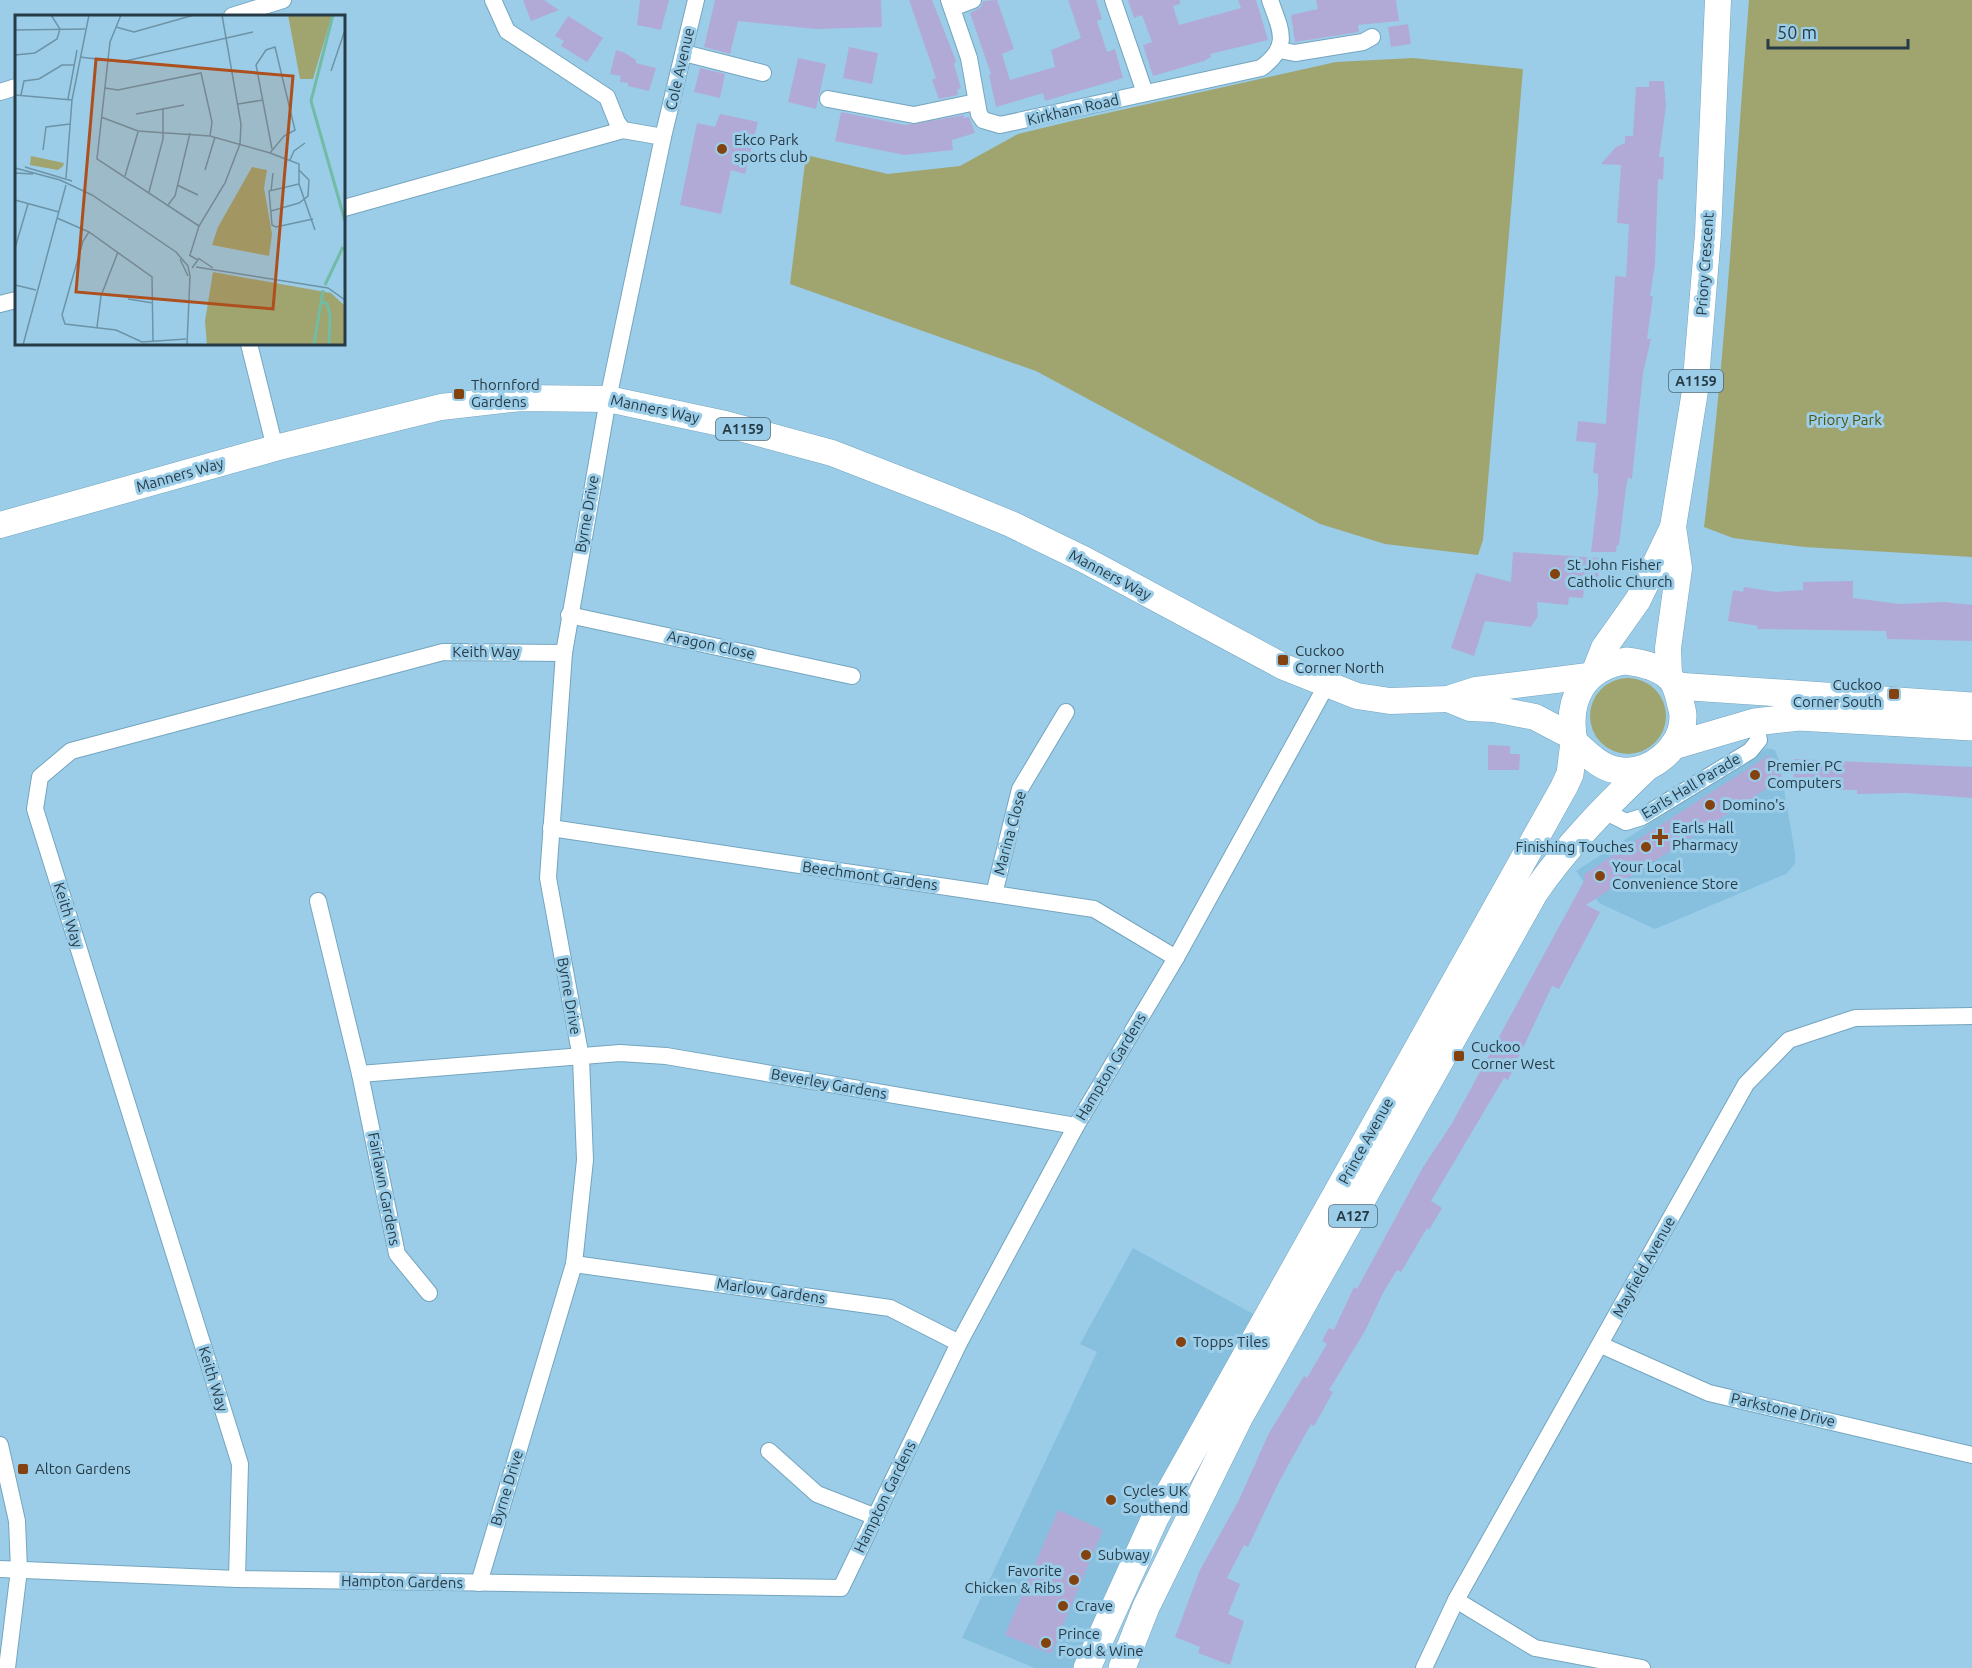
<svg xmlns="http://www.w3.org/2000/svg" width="1972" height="1668" font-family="Ubuntu,sans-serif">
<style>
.built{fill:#87c0df}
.green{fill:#a0a46f}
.building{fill:#b1aad7}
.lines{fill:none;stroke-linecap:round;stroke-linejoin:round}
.minor-casing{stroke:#74a5bf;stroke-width:18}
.primary-casing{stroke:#74a5bf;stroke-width:27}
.trunk-casing{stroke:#74a5bf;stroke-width:28}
.minor{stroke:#fff;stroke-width:16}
.primary{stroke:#fff;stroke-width:26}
.trunk{stroke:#fff;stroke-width:27}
.poi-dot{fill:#844210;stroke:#9bcde8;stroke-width:2}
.labels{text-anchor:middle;stroke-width:6;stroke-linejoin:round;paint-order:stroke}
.shield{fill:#9bcde8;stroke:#4a6777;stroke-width:1.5}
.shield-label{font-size:14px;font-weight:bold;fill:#273b46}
.street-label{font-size:15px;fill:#273b46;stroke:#9bcde8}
.poi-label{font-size:15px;fill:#273b46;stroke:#9bcde8;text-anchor:start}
.park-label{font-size:15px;fill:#51540c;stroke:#9bcde8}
.inset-river{fill:none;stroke:#72bba4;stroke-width:3}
.inset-road{fill:none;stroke:#6d93a7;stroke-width:1.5}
.view{fill:#ae501d;fill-opacity:0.15;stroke:#ae501d;stroke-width:3}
.inset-edge{fill:none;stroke:#273b46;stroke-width:3}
</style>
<rect width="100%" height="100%" fill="#9bcde8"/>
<g class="built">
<path d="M1767 748 1775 750 1779 760 1795 853V864L1786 874 1655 929 1599 903 1576 871Z"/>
<path d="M1133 1248 1257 1316 1080 1668H1035L962 1638 1097 1352 1080 1344Z"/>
</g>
<g class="green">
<path d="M1749 0H1972V557L1805 547 1733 538 1704 527C1726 352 1735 176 1749 0Z"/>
<path d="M1413 58 1523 69 1483 540 1478 555 1385 544 1320 524 1036 371 790 284 806 155 888 174 960 166 1018 134 1076 120 1336 62Z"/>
<circle cx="1628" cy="716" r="38"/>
</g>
<g class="building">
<path d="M523 0H544L559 10 531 21Z"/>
<path d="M640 0H669L661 30 637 25Z"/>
<path d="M715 0H881L882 27 816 29 738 21 730 54 704 47Z"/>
<path d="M909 0H932L956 61 954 64 961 88 957 90 958 95 939 99 932 80 936 78Z"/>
<path d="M997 0 1014 49 1002 54 1010 80 1055 67 1051 50 1081 38 1068 0H1096L1102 19 1097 21 1107 52 1115 49 1123 78 1045 101 1043 93 996 107 989 75 991 74 970 13 981 7 983 1Z"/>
<path d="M1128 0H1180V4L1173 6 1179 25 1241 8 1238 0H1256L1268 40 1210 54 1211 57 1204 61 1153 76 1143 45 1152 42 1142 15 1134 18Z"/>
<path d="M1316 0H1396L1399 21 1358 25 1359 32 1295 42 1291 15 1318 9Z"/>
<path d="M568 16 603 38 587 62 561 46 564 41 555 36Z"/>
<path d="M1408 24 1411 44 1391 47 1388 27Z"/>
<path d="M849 47 878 53 872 84 843 78Z"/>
<path d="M616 50 625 53 636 60V63L656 68 649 91 628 86V83L620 82 621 76 610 74Z"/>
<path d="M798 58 826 64 816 109 788 102Z"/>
<path d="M700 68 725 74 720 98 694 92Z"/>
<path d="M1649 81H1664L1666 106 1659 157H1664L1663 180 1658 179 1655 264 1650 296H1653L1647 339H1651L1643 373 1632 479 1628 478 1626 488 1619 545H1617L1616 552H1591L1598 493V474L1593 473 1596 443 1576 441 1578 421 1606 424 1615 276 1626 277 1629 224 1617 223 1621 165 1601 164 1616 147 1625 143V136H1633L1636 87H1649Z"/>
<path d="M841 112 905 125 964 115V118L969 117 975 133 952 140 953 150 904 155 835 141Z"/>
<path d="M720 114 758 122 745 174 731 170 721 214 680 205 697 123 715 127Z"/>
<path d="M1513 552 1600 558 1597 589 1584 588 1583 598 1569 597 1568 605 1537 602 1538 616 1531 627 1485 621 1474 656 1451 648 1476 573 1511 582Z"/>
<path d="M1853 581V598L1900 604 1944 602 1972 605V641L1887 639 1886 631 1757 629 1758 626 1728 621 1733 590 1743 592 1744 587 1776 592 1803 590V582Z"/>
<path d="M1488 745 1510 746V754H1520L1519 770H1488Z"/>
<path d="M1769 755 1783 778 1586 905 1600 912 1559 989 1552 986 1508 1080 1504 1078 1431 1201 1442 1208 1429 1230 1427 1228 1401 1272 1397 1270 1384 1291 1365 1331 1329 1390 1333 1392 1314 1426 1311 1424 1279 1482 1248 1547 1244 1545 1227 1578 1240 1584 1228 1614 1244 1621 1230 1665 1198 1653 1200 1647 1175 1637 1200 1570 1238 1502 1269 1433 1304 1376 1307 1378 1327 1344 1322 1341 1329 1328 1334 1330 1354 1287 1357 1289 1423 1167 1451 1125 1585 879 1583 875Z"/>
<path d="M1794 759 1972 767V798L1905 793 1857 794V790L1793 789Z"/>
<path d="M1058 1510 1103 1530 1051 1654 1005 1635Z"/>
</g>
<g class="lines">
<g class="minor-casing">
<g id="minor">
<path d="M949 0 969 58 979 114 983 120 1000 125 1261 68C1291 46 1281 31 1270 0"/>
<path d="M1113 0 1145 93"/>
<path d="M952 8 973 0"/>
<path d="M232 16 283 0"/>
<path d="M1279 50 1295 53 1363 42 1372 37"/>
<path d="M684 53 763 73"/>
<path d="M0 92 16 87"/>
<path d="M828 99 914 115 976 102"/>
<path d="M663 137 696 0"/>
<path d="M344 208 623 130"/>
<path d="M0 304 16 300"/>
<path d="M249 344 275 448"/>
<path d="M569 615 852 676"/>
<path d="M1602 810 1626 822 1642 817 1750 751 1759 740 1755 722"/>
<path d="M551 828 1094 909 1176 958"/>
<path d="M994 894 1020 789 1066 712"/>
<path d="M318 901 360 1074 397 1254 429 1293"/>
<path d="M360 1074 620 1053 666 1056 1076 1126"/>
<path d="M574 1264 890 1308 959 1343"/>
<path d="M1601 1345 1709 1393 1972 1455"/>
<path d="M0 1445 17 1521 19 1570 7 1668"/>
<path d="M769 1451 817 1494 876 1517"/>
<path d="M0 1569 237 1579 841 1588 959 1343 1076 1126 1176 958 1326 686"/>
<path d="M237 1579 240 1464 35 809 40 777 71 751 443 652 564 653"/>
<path d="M479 1583 574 1264 585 1160 581 1058 548 878 564 653 608 399 663 137 623 130 617 122 607 97 507 31 493 0"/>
<path d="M1456 1600 1535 1648 1642 1668"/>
<path d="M1424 1668 1456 1600 1746 1084 1789 1040 1855 1018 1972 1016"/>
</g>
</g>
<g class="primary-casing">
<g id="primary">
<path d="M0 525 275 448 441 407 521 398 608 399 725 424 832 453 945 497 1011 524 1085 560 1284 667 1357 696 1390 701 1448 699 1476 690 1588 676"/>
<path d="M1595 671 1604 648 1638 600 1673 527 1695 391 1708 234 1718 0"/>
<path d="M1669 677 1668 648 1679 568 1673 527"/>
<path d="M1448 699 1470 708 1494 709 1535 717 1573 737"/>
</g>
</g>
<g class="trunk-casing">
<g id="trunk">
<path d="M1626 661C1641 663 1658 666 1669 677 1675 682 1677 690 1679 697 1680 703 1683 710 1683 716 1683 749 1648 777 1616 770 1599 767 1587 753 1574 742 1566 700 1583 667 1626 661Z"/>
<path d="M1676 686 1972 706"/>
<path d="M1673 746 1755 722 1799 717 1972 727"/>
<path d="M1087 1668 1155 1518 1564 787 1570 774 1574 742"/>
<path d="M1122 1668 1146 1607 1239 1418 1535 892C1567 846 1605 807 1645 769"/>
</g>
</g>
<use href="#minor" class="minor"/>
<use href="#primary" class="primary"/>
<use href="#trunk" class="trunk"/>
</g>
<g class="poi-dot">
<circle cx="722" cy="149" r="6"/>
<rect x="453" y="388" width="12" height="12" rx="3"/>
<circle cx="1555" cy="574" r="6"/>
<rect x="1277" y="654" width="12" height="12" rx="3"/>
<rect x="1888" y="688" width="12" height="12" rx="3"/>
<circle cx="1755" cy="775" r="6"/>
<circle cx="1710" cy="805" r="6"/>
<path d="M1657 828h6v6h6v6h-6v6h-6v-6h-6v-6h6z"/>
<circle cx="1646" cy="847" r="6"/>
<circle cx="1600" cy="876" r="6"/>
<rect x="1453" y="1050" width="12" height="12" rx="3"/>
<circle cx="1181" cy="1342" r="6"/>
<rect x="17" y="1463" width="12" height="12" rx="3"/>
<circle cx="1111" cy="1500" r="6"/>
<circle cx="1086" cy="1555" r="6"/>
<circle cx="1074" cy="1580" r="6"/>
<circle cx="1063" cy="1606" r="6"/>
<circle cx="1046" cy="1643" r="6"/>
</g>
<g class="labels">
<g class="shield">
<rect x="1669" y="370" width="54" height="22" rx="4.5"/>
<rect x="716" y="418" width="54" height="22" rx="4.5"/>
<rect x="1329" y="1205" width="48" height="22" rx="4.5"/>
</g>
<g class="shield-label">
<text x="1696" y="386">A1159</text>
<text x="743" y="434">A1159</text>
<text x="1353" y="1221">A127</text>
</g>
<g class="street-label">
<text transform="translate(680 69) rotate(-77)" y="5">Cole Avenue</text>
<text transform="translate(1073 110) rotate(-13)" y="5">Kirkham Road</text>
<text transform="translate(1705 264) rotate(-86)" y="5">Priory Crescent</text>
<text transform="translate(655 409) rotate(12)" y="5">Manners Way</text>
<text transform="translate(180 475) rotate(-16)" y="5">Manners Way</text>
<text transform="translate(587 514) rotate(-80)" y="5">Byrne Drive</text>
<text transform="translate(1110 575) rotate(28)" y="5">Manners Way</text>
<text transform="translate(711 645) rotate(12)" y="5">Aragon Close</text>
<text x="486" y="657">Keith Way</text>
<text transform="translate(1691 786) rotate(-31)" y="5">Earls Hall Parade</text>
<text transform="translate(1010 833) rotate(-75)" y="5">Marina Close</text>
<text transform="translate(870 876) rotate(8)" y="5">Beechmont Gardens</text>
<text transform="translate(68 915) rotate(73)" y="5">Keith Way</text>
<text transform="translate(569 996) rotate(80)" y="5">Byrne Drive</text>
<text transform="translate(1111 1067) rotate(-59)" y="5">Hampton Gardens</text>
<text transform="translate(829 1084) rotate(10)" y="5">Beverley Gardens</text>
<text transform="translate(1366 1141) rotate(-61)" y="5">Prince Avenue</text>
<text transform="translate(384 1189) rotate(79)" y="5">Fairlawn Gardens</text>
<text transform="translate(1644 1267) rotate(-61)" y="5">Mayfield Avenue</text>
<text transform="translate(771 1291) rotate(8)" y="5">Marlow Gardens</text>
<text transform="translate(213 1379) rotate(73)" y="5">Keith Way</text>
<text transform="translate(1783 1410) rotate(13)" y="5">Parkstone Drive</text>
<text transform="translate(507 1488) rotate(-73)" y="5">Byrne Drive</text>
<text transform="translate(885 1497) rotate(-64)" y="5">Hampton Gardens</text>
<text transform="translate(402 1582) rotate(1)" y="5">Hampton Gardens</text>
</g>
<g class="poi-label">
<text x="734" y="145">Ekco Park<tspan x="734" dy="17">sports club</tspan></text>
<text x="471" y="390">Thornford<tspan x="471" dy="17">Gardens</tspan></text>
<text x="1567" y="570">St John Fisher<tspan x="1567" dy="17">Catholic Church</tspan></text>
<text x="1295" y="656">Cuckoo<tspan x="1295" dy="17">Corner North</tspan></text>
<text x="1882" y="690" text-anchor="end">Cuckoo<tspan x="1882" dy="17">Corner South</tspan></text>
<text x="1767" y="771">Premier PC<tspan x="1767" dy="17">Computers</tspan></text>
<text x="1722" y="810">Domino's</text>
<text x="1672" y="833">Earls Hall<tspan x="1672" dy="17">Pharmacy</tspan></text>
<text x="1634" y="852" text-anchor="end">Finishing Touches</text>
<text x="1612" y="872">Your Local<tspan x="1612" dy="17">Convenience Store</tspan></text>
<text x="1471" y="1052">Cuckoo<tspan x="1471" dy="17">Corner West</tspan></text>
<text x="1193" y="1347">Topps Tiles</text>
<text x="35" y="1474">Alton Gardens</text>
<text x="1123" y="1496">Cycles UK<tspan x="1123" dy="17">Southend</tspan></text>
<text x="1098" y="1560">Subway</text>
<text x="1062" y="1576" text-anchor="end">Favorite<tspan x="1062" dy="17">Chicken &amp; Ribs</tspan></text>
<text x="1075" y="1611">Crave</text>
<text x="1058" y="1639">Prince<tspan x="1058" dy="17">Food &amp; Wine</tspan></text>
</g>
<g class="park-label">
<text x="1845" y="425">Priory Park</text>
</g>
</g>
<g transform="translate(15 15)">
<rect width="330" height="330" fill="#9bcde8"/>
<path d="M273 0H317L298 64H285ZM16 141 49 148 48 151 43 155 15 150ZM237 152 252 155 249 173 257 219 254 241 197 230 203 212ZM198 257 316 278 330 291V330H192L190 306Z" fill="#a0a46f"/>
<path class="inset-river" d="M318 0 296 86 330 206M310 270 328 232M305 286 312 289 315 299 314 330M299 330 308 275"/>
<path class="inset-road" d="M106 0 95 27 82 144 184 211M101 12 119 17 179 0M0 15 70 14M0 40 20 38 42 24 45 14 36 0M65 42 106 47 238 17M316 56 330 15M90 73 103 75 186 58 197 107 195 121M0 80 57 85M6 80 9 66 24 64 47 50H59M53 84 62 35M223 89 248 85M121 99 169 90M86 102 123 116 195 121 255 138 269 121 280 115 260 32 251 35 241 50 257 134M28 135 31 112 55 109M255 138 284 149V169L300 215M275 145 279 136 290 128M10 152 57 166M0 153 45 165 77 180 161 237 173 251 175 261 172 330M190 155 200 122M0 158 18 159M110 161 123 117M51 163 57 85 74 0M284 169 254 176 257 210 261 212 298 204M162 170 183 180M256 176 258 158M134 177 148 124V93M0 185 44 197M153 190 160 181 175 118M256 196 284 188 293 181 294 165 284 155M42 203 74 217 137 262 138 326M74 217 68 226 47 300 50 309 101 315 127 327 171 324M0 233 13 189M174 240 183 245 177 253M175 240 184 211 210 168 225 129 226 109 207 0M183 243 198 253M165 244 173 261M181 252 313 273 330 285M0 270 21 275M113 284 138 288M82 312 86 281 103 237M8 330 51 170"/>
<path class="view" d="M81 44 278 61 258 294 61 277Z"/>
<rect width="330" height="330" class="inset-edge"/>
</g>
<path d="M1768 39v9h140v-9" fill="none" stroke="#273b46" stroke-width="3"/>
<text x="1777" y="39" font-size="18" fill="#273b46" stroke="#9bcde8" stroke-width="4.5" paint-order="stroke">50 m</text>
</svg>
